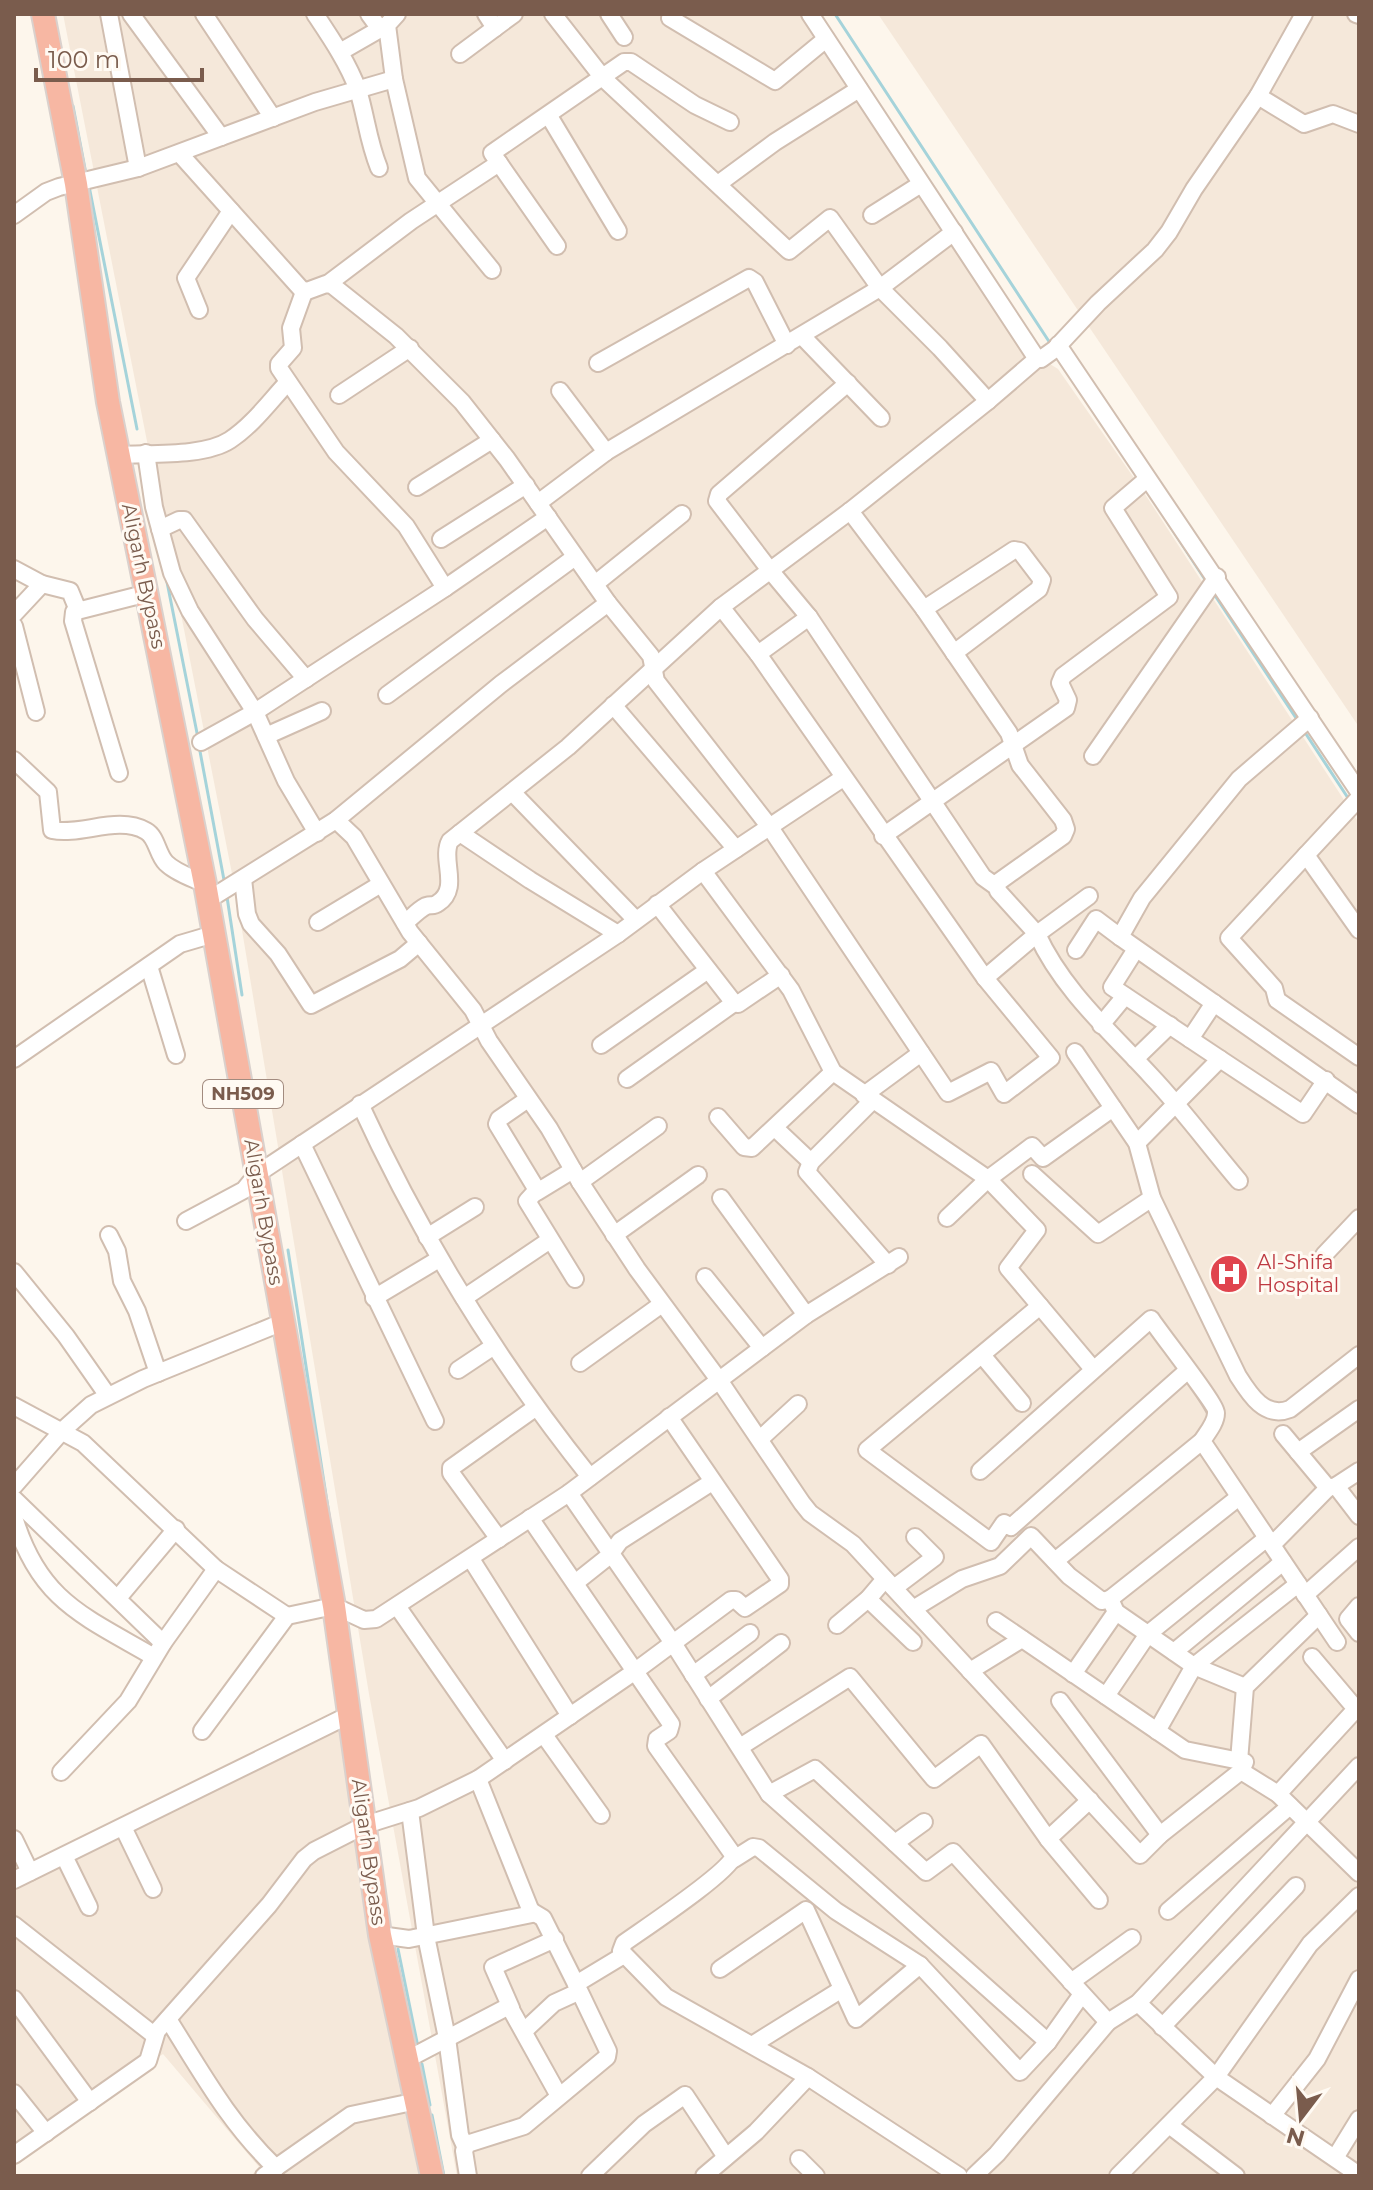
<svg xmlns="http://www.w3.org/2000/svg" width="1373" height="2190" font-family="Montserrat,sans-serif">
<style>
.residential{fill:#f5e8da}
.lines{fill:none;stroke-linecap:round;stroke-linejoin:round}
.stream{stroke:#a5d3da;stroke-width:3}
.minor-casing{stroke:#d1beb0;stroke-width:20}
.highway-casing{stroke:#dad1cd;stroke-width:26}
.minor{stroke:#fff;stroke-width:16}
.highway{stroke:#f7b7a3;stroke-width:22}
.labels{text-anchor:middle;stroke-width:6;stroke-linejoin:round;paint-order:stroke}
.shield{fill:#fffaf3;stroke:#a28b7f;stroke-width:2}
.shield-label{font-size:18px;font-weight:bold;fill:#7a5c4d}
.street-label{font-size:20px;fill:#7a5c4d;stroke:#fffaf3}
.health-label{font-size:20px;fill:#be3a42;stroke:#fffaf3;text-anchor:start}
</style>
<rect width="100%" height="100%" fill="#fdf6ec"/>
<g class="residential">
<path d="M63 14H819L1042 359 1058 369 1141 488 1359 823V2176H457L369 1694 236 894Z"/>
<path d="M878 14H1359V727Z"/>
<path d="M348 1726 432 2176H251L259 2167 163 2054 14 2162V1889Z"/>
</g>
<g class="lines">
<g class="stream">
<path d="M835 14 1050 343"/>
<path d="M73 106 86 174"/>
<path d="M89 186 137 429"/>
<path d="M1168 523 1206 581"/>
<path d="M166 577 198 738"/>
<path d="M1214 594 1298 721"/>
<path d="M1304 731 1350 801"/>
<path d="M199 746 224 880"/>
<path d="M227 897 242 995"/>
<path d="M288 1250 332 1534"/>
<path d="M398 1949 418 2047"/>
<path d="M422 2064 430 2105"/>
<path d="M432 2115 444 2176"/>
</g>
<g class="minor-casing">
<g id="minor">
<path d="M109 14 138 168"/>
<path d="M131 14 221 137"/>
<path d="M204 14 273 118"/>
<path d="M315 14C331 38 348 63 358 90 366 116 368 141 379 168"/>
<path d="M369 14 380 29"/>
<path d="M397 14 387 25 394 79 417 178 492 270"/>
<path d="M486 14 495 28 514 14"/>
<path d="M553 14 603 78 789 251 830 218 880 288 940 348 988 401"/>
<path d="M609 14 624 37"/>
<path d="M810 14 1035 356 1041 359 1055 349 1098 303 1155 250 1169 232 1194 189 1258 96 1304 14"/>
<path d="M1356 14 1359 15"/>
<path d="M670 18 775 81 826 39"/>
<path d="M340 52 387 25"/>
<path d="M460 54 495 28"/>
<path d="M1258 96 1304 124 1333 114 1359 124"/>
<path d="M549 116 618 231"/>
<path d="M180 154 301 289 307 291 326 284 332 285 396 336 462 402 507 459 608 603 651 656 656 681 769 826 948 1093 991 1071 1004 1094 1051 1058 985 978 758 654 721 607"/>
<path d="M718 184 775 142 859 89"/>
<path d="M14 215 46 192 59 187 138 168 315 102 394 79"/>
<path d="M872 215 921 184"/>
<path d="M557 246 492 153 624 62H631L695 105 730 122"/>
<path d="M329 283 411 221 499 163"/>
<path d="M199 310 186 278 231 211"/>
<path d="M802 336 881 418"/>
<path d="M1058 345C1158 495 1260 643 1359 792"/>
<path d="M598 363 749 278 755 282 787 345"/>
<path d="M848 383 719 494 717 501 769 569 809 617 983 877 997 887"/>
<path d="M560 391 606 452"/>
<path d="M339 395 410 348"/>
<path d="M146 453 154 507 172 573 190 611 255 712 286 781 317 833"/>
<path d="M119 455C150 453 204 457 230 440 253 425 270 401 288 382"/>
<path d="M417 487 492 440"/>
<path d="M538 503 606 452 880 288 954 232"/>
<path d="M850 511 924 609 1009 733 1020 765 1063 820 1066 829 1063 836 997 883 998 891 1037 934 985 978"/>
<path d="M160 529 179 520H184L255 619 306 679"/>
<path d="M441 539 526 485"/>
<path d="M14 569 42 584 70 591 77 608 81 610 148 593"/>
<path d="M595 584 682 514"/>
<path d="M445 588 548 517"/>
<path d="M77 608 74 612 73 621 119 773"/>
<path d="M924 609 1014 550 1020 551 1042 580 1039 589 954 653"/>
<path d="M14 614 42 584"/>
<path d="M14 626 36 712"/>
<path d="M758 654 809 617"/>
<path d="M387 695 575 557"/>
<path d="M613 705 736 849"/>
<path d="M266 736 322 711"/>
<path d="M201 742 255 712 445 588 406 526 336 452 279 368V364L293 348 291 328 304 292"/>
<path d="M1093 756 1217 577"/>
<path d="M14 760 48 792 52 830C81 836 118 815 146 831 157 837 157 854 166 863 176 873 193 878 205 884"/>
<path d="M512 792 636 920"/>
<path d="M1359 798 1229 938 1274 988 1277 1000 1359 1057"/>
<path d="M336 820 354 837 410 932 473 1010 489 1041 549 1128 580 1182 637 1269 719 1380 802 1503 810 1513 853 1544 1140 1855 1160 1835 1241 1771"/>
<path d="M460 833 530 880 618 934"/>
<path d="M883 836 1066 708 1068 700 1060 683 1063 676 1169 597 1113 508 1147 479"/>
<path d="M1306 855 1359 930"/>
<path d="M703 871 791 990 833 1072 988 1179 1037 1230 1008 1268 1040 1306 867 1450 991 1542 1004 1523 1011 1527 1187 1371"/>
<path d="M243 879 247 914 251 924 278 954 311 1005 400 959 419 943"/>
<path d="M1089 896 1037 934C1063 991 1111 1032 1152 1077 1183 1110 1210 1147 1239 1181"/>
<path d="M208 900 336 820 501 684 608 603"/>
<path d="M657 904 734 1003 738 1004 781 975"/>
<path d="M318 922 381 884"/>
<path d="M405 923C411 918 418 910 426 906 432 904 433 907 438 903 461 888 440 859 450 841L568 747 721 607 850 511 988 401 1038 358"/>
<path d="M1120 937 1359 1105"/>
<path d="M1136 949 1112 987 1220 1059"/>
<path d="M1076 950 1096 919 1120 937 1142 898 1239 779 1310 718"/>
<path d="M149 966 176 1055"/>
<path d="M1101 1025 1125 996"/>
<path d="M1190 1039 1214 1003"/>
<path d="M601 1045 708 970"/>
<path d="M1075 1052 1137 1143 1152 1198 1238 1376C1250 1395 1265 1419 1290 1409L1359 1355"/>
<path d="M14 1059 180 944 214 934"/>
<path d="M1135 1059 1170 1025"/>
<path d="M627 1079 734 1003"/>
<path d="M864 1095 921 1053"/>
<path d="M528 1099 499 1119 497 1124 537 1190 527 1201 575 1279"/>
<path d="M872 1101 811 1162 807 1172 888 1265"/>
<path d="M360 1104C422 1239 497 1361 590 1477"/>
<path d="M718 1117 744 1147 752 1148 833 1072"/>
<path d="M775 1128 811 1162"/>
<path d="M1137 1143 1220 1059 1303 1114 1326 1080"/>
<path d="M302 1144 435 1421"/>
<path d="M1032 1174 1098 1234 1152 1198"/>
<path d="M580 1182 658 1126"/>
<path d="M537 1192 573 1170"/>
<path d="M721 1198 806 1315"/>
<path d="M947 1218 988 1179 1032 1146 1043 1158 1113 1108"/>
<path d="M186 1221 244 1190 257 1174 618 934 703 871 843 778"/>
<path d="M109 1235 117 1251 122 1281 137 1311 158 1373"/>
<path d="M614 1235 698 1175"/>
<path d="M427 1237 475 1207"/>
<path d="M1324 1255 1359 1218"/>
<path d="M14 1272 66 1336 108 1396"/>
<path d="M705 1277 762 1348"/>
<path d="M374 1298 439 1259"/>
<path d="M464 1298 550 1240"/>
<path d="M1040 1306 1093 1369"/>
<path d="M982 1355 1022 1403"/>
<path d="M580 1363 662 1304"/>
<path d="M458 1370 494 1346"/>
<path d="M14 1406 83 1443 216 1569 287 1616"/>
<path d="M1283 1434 1328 1488 1336 1486 1359 1471"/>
<path d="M760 1439 798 1404"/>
<path d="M1298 1452 1359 1409"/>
<path d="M980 1471 1151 1319C1160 1333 1217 1405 1216 1413 1216 1423 1207 1433 1202 1441L1337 1642"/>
<path d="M14 1486 63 1430 91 1405 143 1379 283 1322"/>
<path d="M1336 1486 1359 1516"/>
<path d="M569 1493 673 1643 769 1794 1048 2042"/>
<path d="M14 1499 163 1643"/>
<path d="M14 1517C39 1601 84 1616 154 1657"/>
<path d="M530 1518 671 1724 669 1731 657 1739 656 1746 734 1856C727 1874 645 1928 624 1943L621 1951 666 1997 808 2077 959 2176"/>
<path d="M499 1539 451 1473V1468L535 1408"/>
<path d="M1272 1545 1328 1488"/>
<path d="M471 1559 570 1716"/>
<path d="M1055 1561 1202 1441"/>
<path d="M575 1583 609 1556 620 1541 712 1482"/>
<path d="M894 1588 935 1557 915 1537"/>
<path d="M1305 1595 1359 1547"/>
<path d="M118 1598 176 1529"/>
<path d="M868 1599 913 1642"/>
<path d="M1110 1599 1239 1497"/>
<path d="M397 1606 505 1761"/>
<path d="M1359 1606 1348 1619 1359 1633"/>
<path d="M913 1609 962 1579 1000 1566 1031 1536 1069 1576 1102 1601 1110 1599 1116 1612 1194 1666 1245 1687"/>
<path d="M996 1621 1185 1750 1245 1762 1241 1771 1278 1794 1359 1873"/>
<path d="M837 1625 868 1599 885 1579"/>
<path d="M1174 1652 1283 1562"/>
<path d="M970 1671 1022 1639"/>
<path d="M1073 1674 1116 1612"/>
<path d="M693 1675 750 1633"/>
<path d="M1106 1696 1148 1634 1267 1538"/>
<path d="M708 1699 781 1643"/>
<path d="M1060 1701 1160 1835"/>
<path d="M202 1731 287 1616 334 1606 364 1620 376 1619 569 1493 806 1315 899 1257"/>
<path d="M1157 1731 1194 1666 1298 1584"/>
<path d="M544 1735 601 1815"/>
<path d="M740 1747 850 1677 934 1779 981 1744 1048 1839 1090 1800"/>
<path d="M1239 1761 1245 1687 1319 1615"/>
<path d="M61 1772 128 1701 163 1643 216 1569"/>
<path d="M769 1794 815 1769 926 1872 953 1852 1108 2022"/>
<path d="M1278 1794 1356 1709 1312 1657"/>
<path d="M410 1811 426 1936 447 2038 460 2135 465 2146"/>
<path d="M123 1827 153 1889"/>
<path d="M14 1839 30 1872"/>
<path d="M1048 1839 1099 1900"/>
<path d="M895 1843 924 1822"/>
<path d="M64 1856 89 1907"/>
<path d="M734 1859 753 1847 759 1848 836 1911 920 1965 1020 2072 1048 2042 1082 1994"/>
<path d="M14 1880 351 1714"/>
<path d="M1359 1896 1310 1944 1216 2077 1359 2175"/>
<path d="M1168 1911 1290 1806"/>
<path d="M533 1912 543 1918 576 1984"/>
<path d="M14 1925 154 2035"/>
<path d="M380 1935 409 1939 532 1914 478 1779"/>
<path d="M720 1969 806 1910 856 2019 920 1965"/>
<path d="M1071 1982 1132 1938"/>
<path d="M14 1999 90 2102"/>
<path d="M511 2008 493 1967 555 1939"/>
<path d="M168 2019C202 2073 229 2123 276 2168"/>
<path d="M1162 2027 1296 1886"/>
<path d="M524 2031 554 2003 578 1992"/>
<path d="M752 2045 842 1989"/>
<path d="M406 2060 509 2006 559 2096"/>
<path d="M14 2093 46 2133"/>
<path d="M1272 2116 1317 2059 1359 1979"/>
<path d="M1169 2125 1236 2176"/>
<path d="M14 2155 148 2061 157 2031 269 1905 304 1859 314 1851 365 1825 419 1808 478 1779 634 1672 731 1600H736L745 1608 780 1584V1579L669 1417"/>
<path d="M1335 2158 1359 2119"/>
<path d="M799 2159 816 2176"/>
<path d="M264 2176 351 2115 417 2101"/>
<path d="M468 2176 464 2151 467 2144 524 2126 607 2057 608 2051 576 1984 624 1955"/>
<path d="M590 2176 644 2124 685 2095 726 2157"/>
<path d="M704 2176 756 2132 808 2077"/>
<path d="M974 2176 997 2154 1108 2022 1138 2003 1359 1766"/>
<path d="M1118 2176 1216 2077 1138 2003"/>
</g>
</g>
<g class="highway-casing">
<path id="highway" d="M43 14 76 184 108 402 205 884 334 1606 380 1935 432 2176"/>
</g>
<use href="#minor" class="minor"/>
<use href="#highway" class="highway"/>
</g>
<defs>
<g id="hospital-disc" transform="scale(2)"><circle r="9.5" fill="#e0444e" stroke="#fffaf3"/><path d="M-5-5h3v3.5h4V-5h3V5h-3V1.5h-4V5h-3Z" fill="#fff"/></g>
</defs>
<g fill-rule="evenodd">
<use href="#hospital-disc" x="1229" y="1274"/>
</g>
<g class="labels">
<rect class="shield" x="203" y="1080" width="80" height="28" rx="6"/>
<g class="shield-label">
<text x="243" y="1100">NH509</text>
</g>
<g class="street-label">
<text transform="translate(144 576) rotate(78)" y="7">Aligarh Bypass</text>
<text transform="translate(264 1212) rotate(80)" y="7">Aligarh Bypass</text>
<text transform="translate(369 1852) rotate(82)" y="7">Aligarh Bypass</text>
</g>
<g class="health-label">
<text x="1257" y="1269">Al-Shifa<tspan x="1257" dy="23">Hospital</tspan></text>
</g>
</g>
<rect width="1373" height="2190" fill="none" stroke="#7a5c4d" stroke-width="32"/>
<g transform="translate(1301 2118) rotate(196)" stroke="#fffaf3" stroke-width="6" paint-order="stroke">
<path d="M0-6L14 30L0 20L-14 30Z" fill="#7a5c4d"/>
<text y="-12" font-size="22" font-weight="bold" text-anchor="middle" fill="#7a5c4d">N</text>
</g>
<path d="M36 68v12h166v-12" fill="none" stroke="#7a5c4d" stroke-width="4"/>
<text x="48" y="68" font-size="24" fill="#7a5c4d" stroke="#fffaf3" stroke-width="6" paint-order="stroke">100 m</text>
</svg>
